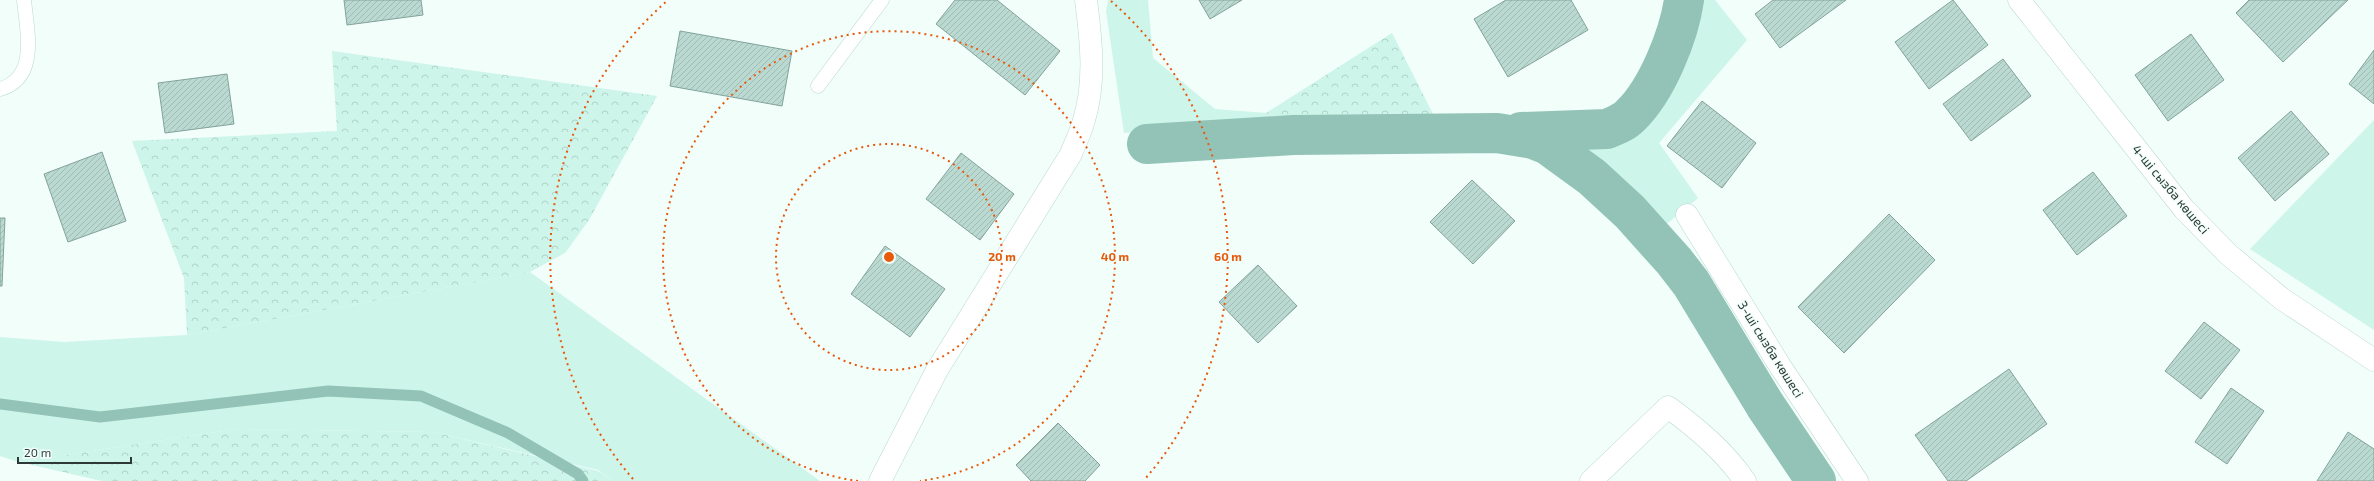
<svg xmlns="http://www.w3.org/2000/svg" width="2374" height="481" font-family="'Exo 2',sans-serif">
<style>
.grass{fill:#cdf5ea}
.forest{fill:url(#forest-crowns)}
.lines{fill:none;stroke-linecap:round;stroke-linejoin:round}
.stream{stroke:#92c3b6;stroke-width:11}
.canal{stroke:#92c3b6;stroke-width:40}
.building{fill:url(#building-hatch);stroke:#83a29a}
.lane-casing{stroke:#b9d9d0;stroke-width:15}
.street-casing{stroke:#b9d9d0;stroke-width:23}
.secondary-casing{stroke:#b9d9d0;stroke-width:23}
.lane{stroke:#fff;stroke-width:14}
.street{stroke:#fff;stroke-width:22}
.secondary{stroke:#fff;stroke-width:22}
.ring{fill:none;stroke:#e8590c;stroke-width:2;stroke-dasharray:2 4}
.labels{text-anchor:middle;stroke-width:3;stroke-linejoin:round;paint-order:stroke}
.street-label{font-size:13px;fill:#2d3936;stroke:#f1fefa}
.centre{fill:#e8590c;stroke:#f1fefa;stroke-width:2}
.ring-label{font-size:12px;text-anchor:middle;font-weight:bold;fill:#e8590c;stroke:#f1fefa;stroke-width:3;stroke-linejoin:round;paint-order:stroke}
</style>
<defs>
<pattern id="forest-crowns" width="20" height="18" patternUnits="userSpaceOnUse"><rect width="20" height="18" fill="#cdf5ea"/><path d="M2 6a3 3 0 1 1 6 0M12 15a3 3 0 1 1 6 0" fill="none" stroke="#b0d3c9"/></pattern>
<pattern id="building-hatch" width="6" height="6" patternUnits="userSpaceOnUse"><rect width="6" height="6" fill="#badad1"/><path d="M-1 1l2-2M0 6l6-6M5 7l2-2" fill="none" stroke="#a0bcb4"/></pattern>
</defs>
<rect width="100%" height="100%" fill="#f1fefa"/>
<g class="grass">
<path d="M1108 0H1148L1153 58 1215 109 1266 113 1285 123 1124 133 1106 11Z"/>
<path d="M1688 0H1715L1747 40 1659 143 1698 198 1663 227 1590 164 1574 139C1588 140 1602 142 1616 135 1659 115 1680 44 1688 0Z"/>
<path d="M2374 120V330L2250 249Z"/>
<path d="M530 272 820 481H613L598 470 433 432 237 429 19 462 0 456V337L64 342 187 335Z"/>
</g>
<g class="forest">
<path d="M1392 33 1436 120 1285 123 1266 113Z"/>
<path d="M332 51 657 96 589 220 565 253 530 272 187 335 184 278 132 141 337 131Z"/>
<path d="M237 429 433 432 598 471 613 481H102L19 462Z"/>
</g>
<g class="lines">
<path class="stream" d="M0 404 100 417 328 391 421 396 508 433 578 474 583 481"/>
<g class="canal">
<path d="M1521 132 1607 129C1616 125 1625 122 1631 115 1657 90 1679 35 1684 0"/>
<path d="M1147 144 1293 135 1497 133 1533 139 1548 145 1592 177 1630 212 1674 261 1691 283 1765 405 1816 481"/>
</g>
</g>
<g class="building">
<path d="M344 0H421L423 15 347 25Z"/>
<path d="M955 0H997L1060 51 1025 95 936 24Z"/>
<path d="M1199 0H1242L1210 19Z"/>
<path d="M1506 0H1571L1588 30 1508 77 1474 19Z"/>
<path d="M1773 0H1846L1780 48 1755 14Z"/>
<path d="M1953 0 1988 45 1929 89 1895 42Z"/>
<path d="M2249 0H2348L2283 62 2236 13Z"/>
<path d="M680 31 792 51 782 106 670 86Z"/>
<path d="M2191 34 2224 80 2168 121 2135 75Z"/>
<path d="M2374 50V104L2349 84Z"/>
<path d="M2003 59 2031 96 1971 141 1943 104Z"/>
<path d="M227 74 234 124 165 133 158 83Z"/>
<path d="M1702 101 1756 143 1722 188 1667 146Z"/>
<path d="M2291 111 2329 154 2275 201 2238 158Z"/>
<path d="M102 152 126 221 68 242 44 174Z"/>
<path d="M961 153 1014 194 980 240 926 199Z"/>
<path d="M2093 172 2127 216 2077 255 2043 210Z"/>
<path d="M1472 180 1515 221 1473 264 1430 222Z"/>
<path d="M1889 214 1935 260 1844 353 1798 307Z"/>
<path d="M0 218H5L2 286H0Z"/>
<path d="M885 246 945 289 910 337 851 294Z"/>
<path d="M1258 265 1297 306 1258 343 1219 302Z"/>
<path d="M2204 322 2240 350 2201 399 2165 371Z"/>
<path d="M2009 369 2047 424 1966 481H1948L1915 435Z"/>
<path d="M2231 388 2264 411 2227 464 2195 442Z"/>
<path d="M1058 423 1100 465 1085 481H1031L1016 465Z"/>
<path d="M2348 432 2374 449V481H2317Z"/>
</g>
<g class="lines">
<g class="lane-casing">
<g id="lane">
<path d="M818 86 882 0"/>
<path d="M0 89C39 78 27 31 24 0"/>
</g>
</g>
<g class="street-casing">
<g id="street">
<path d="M2019 0 2184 209 2228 254 2282 299 2374 360"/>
<path d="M1687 215 1780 366 1857 481"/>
<path d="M1591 481 1668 407C1698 429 1724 451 1745 481"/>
</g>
</g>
<g class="secondary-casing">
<path id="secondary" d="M880 481 937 370 1071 154C1075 143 1081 132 1084 120 1096 81 1091 39 1086 0"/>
</g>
<use href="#lane" class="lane"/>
<use href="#street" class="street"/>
<use href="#secondary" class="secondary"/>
</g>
<g class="ring">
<circle cx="889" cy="257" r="113"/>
<path d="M858 481A226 226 0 1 1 920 481"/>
<path d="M633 479A339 339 0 0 1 667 1M1111 1A339 339 0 0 1 1145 479"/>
</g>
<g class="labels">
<g class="street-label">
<text transform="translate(2171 189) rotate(50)" y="5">4-ші сызба көшесі</text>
<text transform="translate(1771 349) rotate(58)" y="5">3-ші сызба көшесі</text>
</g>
</g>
<circle cx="889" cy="257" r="6" class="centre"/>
<g class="ring-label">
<text x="1002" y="261">20 m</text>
<text x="1115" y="261">40 m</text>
<text x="1228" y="261">60 m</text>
</g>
<path d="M18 457v6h113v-6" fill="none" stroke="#2d3936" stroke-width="2"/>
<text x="24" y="457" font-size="12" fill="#2d3936" stroke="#f1fefa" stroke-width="3" paint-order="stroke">20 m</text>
</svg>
